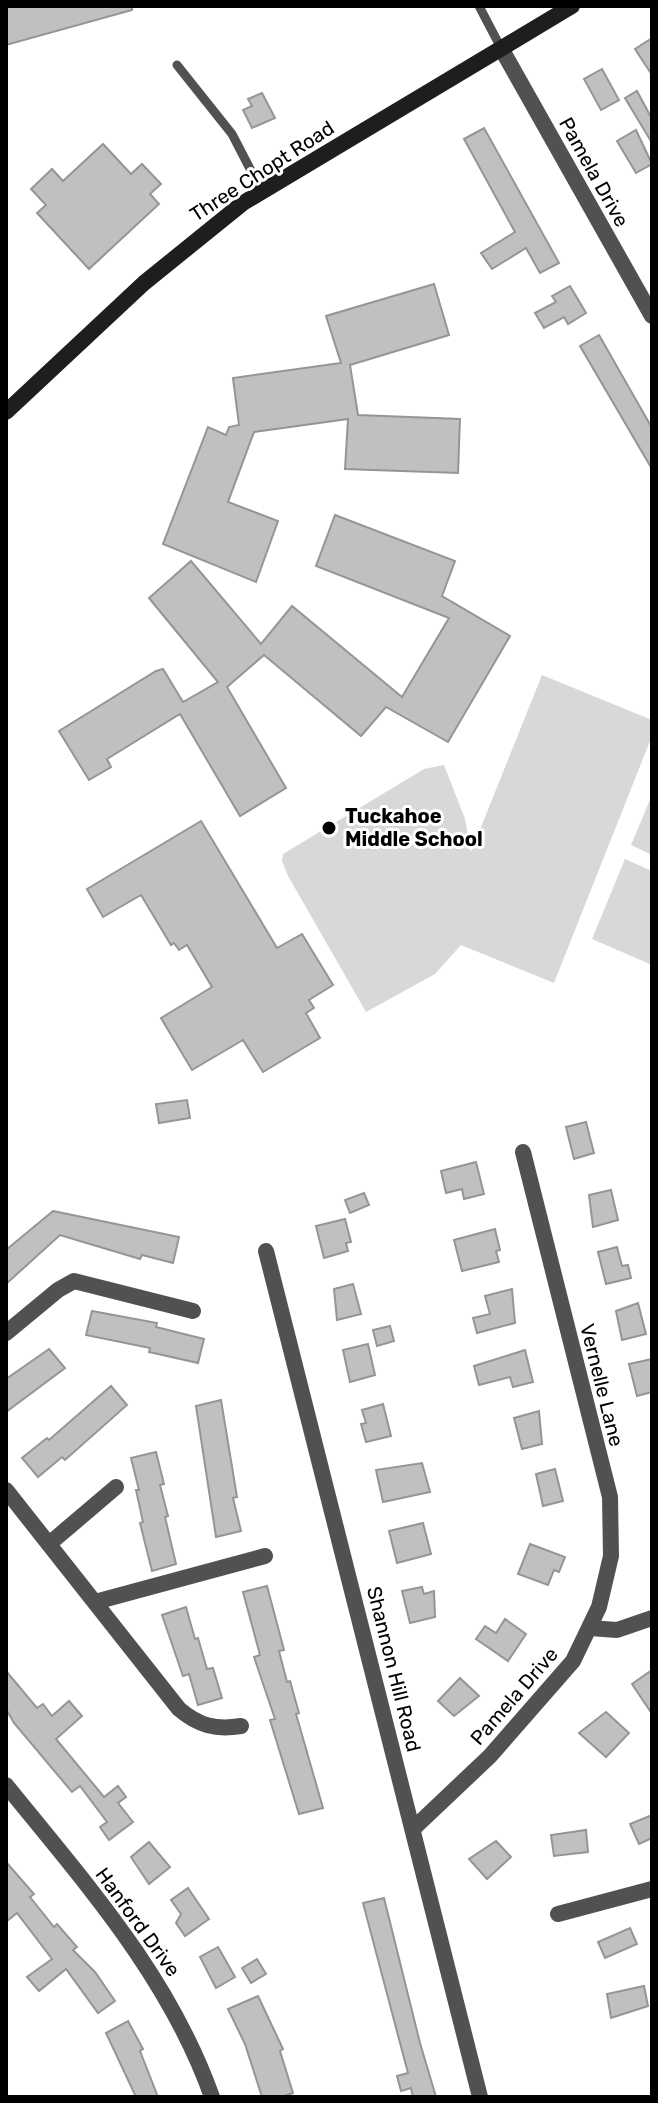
<svg xmlns="http://www.w3.org/2000/svg" width="658" height="2103" font-family="Rubik,sans-serif">
<style>
.green{fill:#d8d8d8}
.building{fill:#c0c0c0;stroke:#959595;stroke-width:2}
.lines{fill:none;stroke-linecap:round;stroke-linejoin:round}
.lane{stroke:#515151;stroke-width:9}
.street{stroke:#515151;stroke-width:16}
.secondary{stroke:#1e1e1e;stroke-width:16}
.poi-dot{fill:#000;stroke:#fff;stroke-width:3}
.labels{text-anchor:middle;stroke-width:6;stroke-linejoin:round;paint-order:stroke}
.street-label{font-size:20px;fill:#000;stroke:#fff}
.poi-label{font-size:20px;font-weight:bold;fill:#000;stroke:#fff;text-anchor:start}
</style>
<rect width="100%" height="100%" fill="#fff"/>
<g class="green">
<path d="M542 675 652 720V736L554 983 461 945 435 974 366 1012 288 876 282 861 283 854 424 769 444 765 465 819 471 852Z"/>
<path d="M652 795V855L631 845Z"/>
<path d="M625 859 652 871V965L592 939Z"/>
</g>
<g class="building">
<path d="M6 6H132V10L6 45Z"/>
<path d="M652 38V75L635 49Z"/>
<path d="M602 69 619 100 601 110 584 79Z"/>
<path d="M637 91 652 119V143L625 98Z"/>
<path d="M262 93 275 118 252 128 243 110 252 106 248 99Z"/>
<path d="M484 128 559 263 540 273 526 248 492 269 481 253 515 232 464 139Z"/>
<path d="M636 130 652 164 636 173 617 141Z"/>
<path d="M103 144 131 174 142 164 161 184 150 194 159 204 89 269 37 213 46 205 31 189 52 169 63 181Z"/>
<path d="M434 284 449 335 350 365 358 415 460 419 458 473 345 469 348 419 254 432 228 502 278 521 256 582 163 544 208 427 226 435 229 427 239 425 233 378 341 363 326 316Z"/>
<path d="M570 286 586 313 568 324 564 317 544 328 535 313 556 302 552 296Z"/>
<path d="M599 335 652 428V469L580 346Z"/>
<path d="M335 515 455 561 442 596 510 636 448 742 386 707 361 736 264 655 227 687 286 788 240 816 180 714 107 759 111 767 89 780 59 731 156 671 163 669 183 702 218 682 149 598 191 561 261 644 292 606 402 697 449 618 316 566Z"/>
<path d="M201 821 277 948 302 934 333 985 309 1000 314 1008 306 1013 320 1038 263 1072 243 1040 192 1070 161 1018 212 987 187 945 179 950 174 943 171 945 141 895 103 917 87 889Z"/>
<path d="M187 1100 190 1118 159 1123 156 1104Z"/>
<path d="M586 1122 594 1153 574 1159 566 1127Z"/>
<path d="M476 1162 484 1194 464 1199 462 1189 446 1193 441 1171Z"/>
<path d="M611 1190 618 1220 593 1227 589 1195Z"/>
<path d="M364 1193 369 1205 350 1213 345 1200Z"/>
<path d="M53 1211 179 1237 173 1263 142 1255 140 1259 60 1235 6 1284V1250Z"/>
<path d="M345 1219 351 1242 346 1243 348 1251 324 1258 316 1226Z"/>
<path d="M495 1229 500 1250 496 1251 499 1262 462 1271 454 1240Z"/>
<path d="M617 1247 622 1266 628 1265 631 1278 606 1284 598 1252Z"/>
<path d="M353 1284 361 1314 337 1320 334 1289Z"/>
<path d="M512 1289 515 1323 477 1333 473 1318 490 1314 485 1296Z"/>
<path d="M638 1303 646 1334 622 1340 616 1311Z"/>
<path d="M92 1311 157 1323 156 1327 204 1339 198 1363 149 1352 150 1348 86 1335Z"/>
<path d="M390 1326 394 1341 377 1346 373 1330Z"/>
<path d="M368 1344 375 1375 350 1382 343 1350Z"/>
<path d="M49 1349 65 1368 6 1412V1379Z"/>
<path d="M525 1350 533 1382 513 1387 510 1377 479 1385 474 1366Z"/>
<path d="M652 1359V1392L637 1396 629 1364Z"/>
<path d="M111 1386 127 1405 65 1460 62 1457 38 1477 22 1458 47 1438 49 1440Z"/>
<path d="M221 1400 237 1497 233 1498 241 1531 216 1537 196 1406Z"/>
<path d="M383 1404 391 1436 366 1442 361 1424 366 1423 362 1410Z"/>
<path d="M539 1411 542 1444 522 1449 514 1418Z"/>
<path d="M156 1452 164 1484 160 1485 168 1516 165 1517 176 1564 152 1571 140 1523 143 1522 136 1490H139L131 1458Z"/>
<path d="M422 1463 430 1492 383 1502 376 1470Z"/>
<path d="M555 1469 563 1501 543 1506 536 1474Z"/>
<path d="M423 1523 431 1554 397 1563 389 1531Z"/>
<path d="M530 1544 565 1557 559 1572 554 1570 548 1585 518 1574Z"/>
<path d="M267 1586 284 1650 279 1651 287 1682 290 1681 299 1713 296 1714 323 1808 299 1814 270 1720 275 1719 254 1657 260 1655 243 1592Z"/>
<path d="M422 1587 424 1594 434 1591 435 1617 410 1623 402 1591Z"/>
<path d="M186 1607 195 1639 198 1638 207 1669 213 1668 222 1698 198 1705 189 1674 183 1676 162 1615Z"/>
<path d="M505 1619 526 1634 508 1661 476 1639 485 1626 496 1633Z"/>
<path d="M652 1670V1714L632 1684Z"/>
<path d="M6 1671 37 1708 43 1704 52 1716 69 1701 82 1716 56 1739 104 1797 118 1786 126 1797 118 1803 133 1822 109 1840 100 1827 107 1822 80 1786 72 1792 14 1723 6 1709Z"/>
<path d="M460 1678 479 1696 454 1716 438 1701Z"/>
<path d="M606 1712 629 1733 606 1757 579 1733Z"/>
<path d="M652 1815V1838L639 1844 630 1824Z"/>
<path d="M586 1830 588 1852 554 1856 551 1835Z"/>
<path d="M496 1841 511 1857 487 1879 469 1859Z"/>
<path d="M149 1842 170 1867 149 1884 131 1857Z"/>
<path d="M6 1862 34 1894 30 1897 54 1927 57 1924 77 1947 73 1950 95 1972 115 2001 98 2013 66 1969 39 1991 27 1977 52 1959 17 1913 6 1922Z"/>
<path d="M188 1888 209 1919 185 1936 176 1923 181 1914 171 1900Z"/>
<path d="M384 1898 420 2043 436 2097H413L411 2088 401 2091 397 2076 408 2073 363 1903Z"/>
<path d="M630 1928 637 1944 605 1958 598 1942Z"/>
<path d="M218 1947 235 1977 216 1988 200 1957Z"/>
<path d="M257 1959 266 1974 251 1983 242 1968Z"/>
<path d="M644 1986 648 2006 611 2018 607 1994Z"/>
<path d="M258 1996 283 2049 280 2051 293 2093 281 2097H262L245 2044 228 2009Z"/>
<path d="M128 2021 143 2049 140 2051 158 2097H136L106 2033Z"/>
</g>
<g class="lines">
<g class="lane">
<path d="M479 6 501 48"/>
<path d="M177 65 232 134 262 192"/>
</g>
<g class="street">
<path d="M501 48 652 316"/>
<path d="M266 1251 480 2097"/>
<path d="M6 1333 58 1290 74 1281 193 1311"/>
<path d="M6 1490 179 1709C199 1726 216 1730 241 1726"/>
<path d="M49 1544 116 1487"/>
<path d="M95 1602 265 1556"/>
<path d="M590 1628 617 1630 652 1618"/>
<path d="M6 1785C86 1884 169 1976 212 2097"/>
<path d="M414 1828 490 1756 573 1661 599 1607 611 1556 610 1497 523 1152"/>
<path d="M558 1914 652 1889"/>
</g>
<path class="secondary" d="M6 412 144 283 243 203 572 6"/>
</g>
<circle class="poi-dot" cx="329" cy="828" r="8"/>
<g class="labels">
<g class="street-label">
<text transform="translate(262 171) rotate(-33)" y="7">Three Chopt Road</text>
<text transform="translate(594 172) rotate(61)" y="7">Pamela Drive</text>
<text transform="translate(602 1385) rotate(76)" y="7">Vernelle Lane</text>
<text transform="translate(394 1669) rotate(76)" y="7">Shannon Hill Road</text>
<text transform="translate(514 1696) rotate(-49)" y="7">Pamela Drive</text>
<text transform="translate(138 1922) rotate(54)" y="7">Hanford Drive</text>
</g>
<g class="poi-label">
<text x="345" y="823">Tuckahoe<tspan x="345" dy="23">Middle School</tspan></text>
</g>
</g>
<rect width="658" height="2103" fill="none" stroke="#000000" stroke-width="16"/>
</svg>
